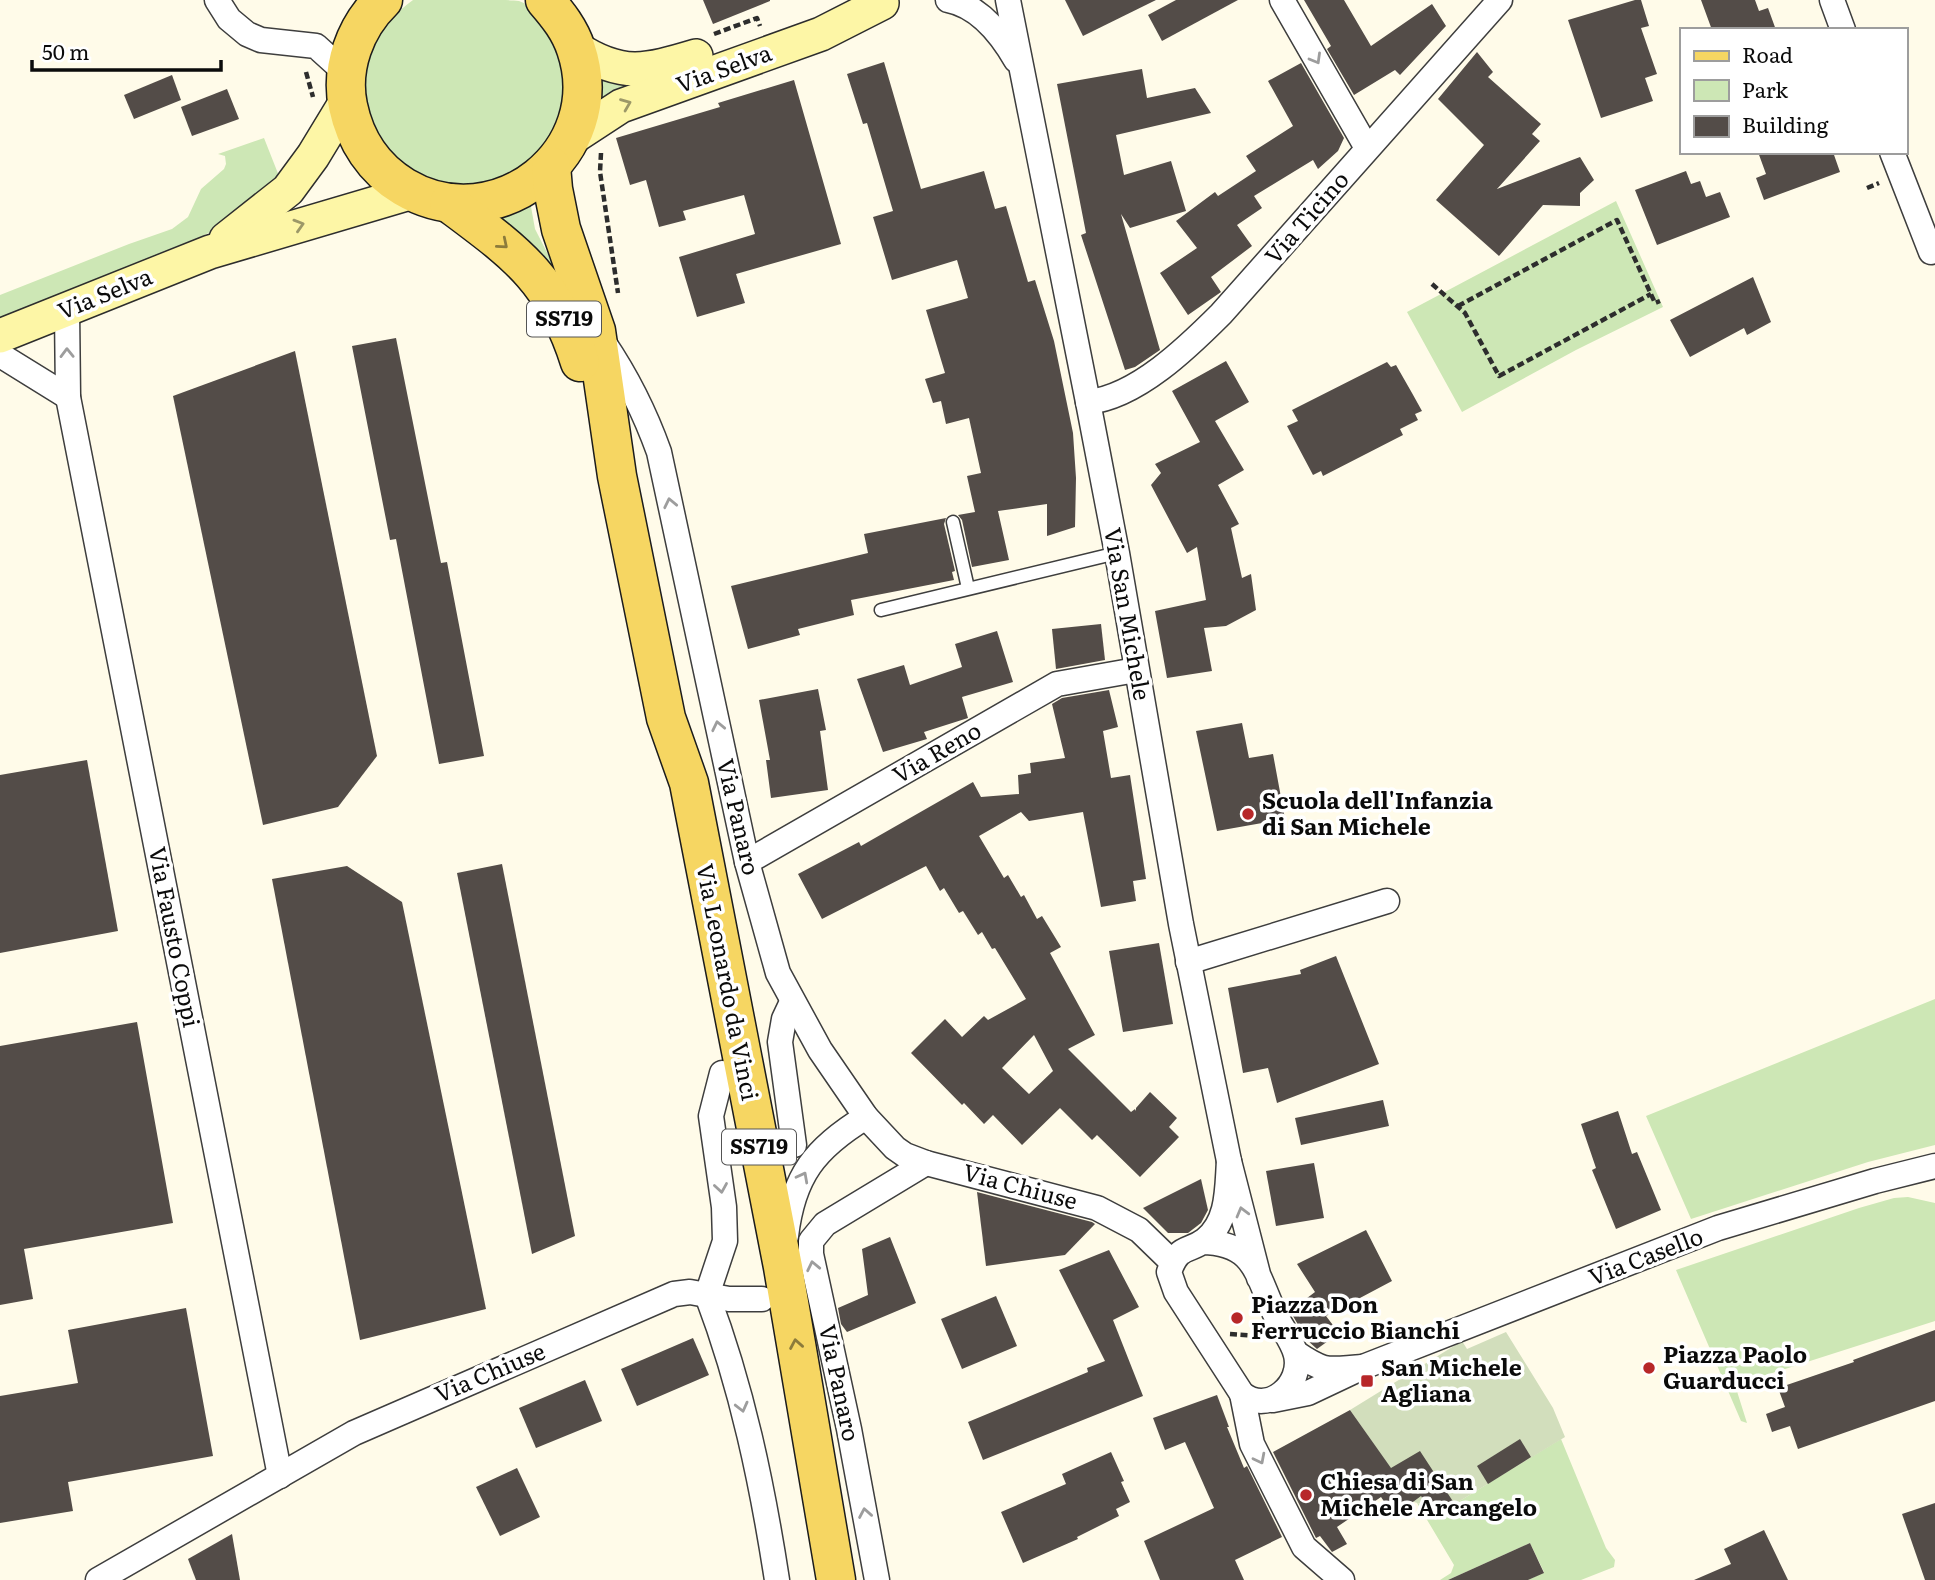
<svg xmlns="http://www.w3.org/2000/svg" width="1935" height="1580" font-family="Literata,serif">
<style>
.green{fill:#cde7b5}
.cemetery{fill:#d2debc}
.building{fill:#534c48;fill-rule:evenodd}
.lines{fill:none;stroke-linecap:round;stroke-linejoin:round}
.service-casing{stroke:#3e3e3e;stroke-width:15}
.minor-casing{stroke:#3e3e3e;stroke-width:27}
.secondary-casing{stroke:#2d2d2d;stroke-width:36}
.primary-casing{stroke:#1c1c1c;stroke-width:41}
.path{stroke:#2d2d2d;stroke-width:4.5;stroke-dasharray:7 3.5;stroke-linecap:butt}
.service{stroke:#fff;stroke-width:12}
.minor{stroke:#fff;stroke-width:24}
.secondary{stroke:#fdf6a6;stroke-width:33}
.primary{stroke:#f6d662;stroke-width:38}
.oneway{stroke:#9d9d9d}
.oneway2{stroke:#9c9868}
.oneway3{stroke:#8c7b3b}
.poi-dot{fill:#b72729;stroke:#fff;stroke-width:2.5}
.labels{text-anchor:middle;stroke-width:7;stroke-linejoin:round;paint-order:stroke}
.shield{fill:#fff;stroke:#545454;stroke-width:2}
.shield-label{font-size:21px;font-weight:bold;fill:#0b0b0b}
.street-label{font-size:23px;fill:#0b0b0b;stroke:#fff}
.poi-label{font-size:23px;font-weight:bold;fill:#0b0b0b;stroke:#fff;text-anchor:start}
</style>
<rect width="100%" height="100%" fill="#fffbe9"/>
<g class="green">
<path d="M413 0C440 0 466 0 493 0 501 0 512 0 519 1 541 8 563 49 566 70 567 75 560 123 558 128 557 131 553 133 551 136 541 147 531 164 519 172 503 182 481 185 463 184 392 182 344 110 375 44 383 25 397 12 413 0Z"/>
<path d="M594 72 624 80 627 86 596 104Z"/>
<path d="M264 138 279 176 220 227 173 251 0 328V295L129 244 172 229 188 217 201 189 224 169 226 164 225 156 218 154Z"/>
<path d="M530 201 535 229 557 272 495 215Z"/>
<path d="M1616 201 1663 307 1576 350 1462 412 1407 312Z"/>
<path d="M1935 999V1145L1868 1162 1691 1219 1646 1116Z"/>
<path d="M1908 1197 1935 1203V1321L1735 1385 1747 1423 1741 1421 1676 1270 1859 1208 1894 1198Z"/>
<path d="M1561 1439 1606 1548 1615 1560 1614 1567 1581 1580H1528L1544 1572 1530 1543 1448 1580H1440L1451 1573 1454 1565 1417 1503 1428 1506 1435 1516Z"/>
</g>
<path class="cemetery" d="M1506 1332 1553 1408 1565 1437 1435 1516 1428 1506 1414 1502 1350 1410 1462 1341 1467 1349Z"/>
<g class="building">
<path d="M703 0H770V1L713 24Z"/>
<path d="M1065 0H1156L1083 36Z"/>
<path d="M1176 0H1238L1162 41 1148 15Z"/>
<path d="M1304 0H1344L1371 46 1432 4 1446 26 1400 75 1395 70 1354 95 1327 49 1331 46Z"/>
<path d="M1635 0H1641L1649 26 1641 28 1657 74 1645 78 1653 101 1601 118 1568 20Z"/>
<path d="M1701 0H1755L1759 11 1768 8 1776 30H1712Z"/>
<path d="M1477 52 1493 72 1488 77 1541 124 1532 134 1540 141 1497 189 1580 157 1594 180 1580 193V206L1543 205 1499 256 1436 200 1484 145 1438 99Z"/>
<path d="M884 62 921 189 984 171 995 209 1006 206 1028 282 1035 280 1054 341 1073 433 1076 478 1075 527 1047 536V504L998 511 1009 560 972 567 962 520 958 515 975 512 967 476 981 473 969 418 946 424 941 401 933 403 925 379 945 373 926 310 968 298 957 260 892 280 873 217 893 211 867 123 863 124 847 74Z"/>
<path d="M1301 63 1344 138 1338 151 1318 169 1313 160 1254 196 1262 208 1237 225 1252 246 1211 277 1221 292 1188 315 1160 273 1197 248 1176 221 1215 192 1218 196 1256 171 1246 156 1293 126 1268 81Z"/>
<path d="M1142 69 1147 98 1195 88 1211 113 1116 135 1124 175 1171 161 1186 211 1130 228 1121 214 1160 350 1135 367 1125 370 1081 235 1086 233 1057 84Z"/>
<path d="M172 75 181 100 134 119 124 95Z"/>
<path d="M794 80 841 244 736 274 745 303 697 317 679 257 755 234 744 195 683 211 686 220 659 227 646 180 630 185 616 138 720 107 718 103Z"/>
<path d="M227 89 239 119 192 136 181 107Z"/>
<path d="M1758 152H1833L1840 172 1764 200 1756 178 1766 174Z"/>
<path d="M1686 171 1691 184 1700 181 1706 197 1720 192 1730 217 1657 245 1635 190Z"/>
<path d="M1753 277 1771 322 1747 335 1744 328 1690 357 1670 320Z"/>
<path d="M396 338 441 563 447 562 484 756 439 764 396 539 390 540 352 346Z"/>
<path d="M295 351 377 756 338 807 263 825 173 396Z"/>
<path d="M1226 361 1249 402 1215 421 1244 470 1218 485 1239 524 1231 528 1242 578 1251 574 1256 610 1226 626 1204 628 1212 671 1167 678 1155 611 1206 600 1197 547 1187 553 1151 485 1161 473 1155 464 1200 442 1172 391Z"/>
<path d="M1387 362 1391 367 1396 365 1412 393 1422 411 1415 414 1418 420 1400 429 1403 435 1323 476 1321 471 1313 475 1287 426 1298 421 1292 410Z"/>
<path d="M946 518 944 524 955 571 952 572 954 580 851 600 854 615 798 629 800 635 748 649 731 586 868 553 864 534Z"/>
<path d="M1101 624 1105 660 1056 669 1052 629Z"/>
<path d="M997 631 1013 682 962 697 968 718 924 732 927 739 883 752 857 679 904 665 910 685 962 667 955 644Z"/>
<path d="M818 689 826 730 820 731 828 790 771 798 766 760H770L759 700Z"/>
<path d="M1109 690 1118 727 1103 731 1111 778 1130 775 1146 879 1133 881 1136 901 1101 907 1083 812 1029 821 1021 812 979 836 1004 878 1008 875 1021 897 1024 895 1037 919 1042 916 1061 947 1050 953 1095 1035 1068 1049 1131 1112 1135 1109 1136 1111V1108L1150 1092 1177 1118 1169 1127 1179 1137 1140 1177 1097 1135 1092 1140 1060 1108 1022 1145 993 1115 984 1124 964 1103 962 1105 911 1053 945 1019 962 1037 984 1016 988 1020 1026 999 995 948 992 949 982 932 978 935 963 911 959 913 944 888 940 891 926 866 822 919 798 874 859 842 861 846 973 782 981 797 1019 794 1018 775 1031 773 1030 763 1065 758 1052 704 1062 698ZM1034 1035 1053 1071 1029 1094 1002 1068Z"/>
<path d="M1242 723 1249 758 1273 754 1285 819 1217 831 1196 731Z"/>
<path d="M87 760 118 931 0 953V775Z"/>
<path d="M502 864 575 1236 532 1254 457 873Z"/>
<path d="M347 866 402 902 486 1309 360 1340 272 879Z"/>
<path d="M1159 943 1173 1024 1123 1032 1109 951Z"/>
<path d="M1336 956 1379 1064 1277 1103 1268 1068 1243 1073 1228 988 1301 974 1300 970Z"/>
<path d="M137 1022 173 1223 24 1249 33 1299 0 1305V1046Z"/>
<path d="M1383 1100 1389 1126 1301 1145 1295 1118Z"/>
<path d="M1618 1111 1632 1154 1637 1152 1661 1210 1616 1229 1592 1170 1596 1168 1581 1124Z"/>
<path d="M1314 1163 1324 1218 1276 1226 1266 1171Z"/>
<path d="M1201 1179 1208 1210 1201 1223 1188 1233H1168L1143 1208Z"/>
<path d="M977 1192 1092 1222 1095 1224 1065 1255 986 1266Z"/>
<path d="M1366 1230 1392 1281 1326 1316 1339 1333 1317 1349 1307 1340 1290 1311 1315 1292 1297 1264Z"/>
<path d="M890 1237 916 1303 847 1332 841 1324 838 1308 868 1295 862 1249Z"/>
<path d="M1109 1250 1139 1307 1113 1320 1143 1396 983 1460 968 1422 1088 1372 1087 1368 1105 1361 1059 1270Z"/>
<path d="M996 1296 1017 1346 962 1369 941 1319Z"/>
<path d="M186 1308 213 1456 68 1482 73 1511 0 1523V1396L78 1383 68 1330Z"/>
<path d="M1935 1330V1401L1798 1449 1790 1426 1772 1432 1766 1414 1785 1407 1778 1388 1854 1362 1853 1360Z"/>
<path d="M693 1338 709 1375 637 1406 621 1369Z"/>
<path d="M585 1380 602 1421 536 1448 519 1408Z"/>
<path d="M1217 1395 1229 1427H1227L1244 1468 1247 1466 1282 1537 1235 1560 1244 1580H1160L1144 1541 1214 1508 1185 1442 1165 1450 1153 1418Z"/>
<path d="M1350 1410 1391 1468 1420 1451 1454 1503 1435 1516 1421 1496 1394 1516 1381 1497 1337 1527 1347 1544 1332 1552 1320 1536 1316 1538 1273 1452Z"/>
<path d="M1520 1439 1531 1457 1488 1484 1477 1466Z"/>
<path d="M1111 1452 1124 1481 1121 1482 1130 1502 1116 1509 1119 1516 1077 1537 1078 1539 1023 1563 1001 1512 1066 1484 1062 1474Z"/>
<path d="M517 1468 540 1517 500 1536 476 1487Z"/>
<path d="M1935 1503V1580H1925L1902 1514Z"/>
<path d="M1764 1530 1788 1580H1694L1731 1564 1724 1549Z"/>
<path d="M232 1534 240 1580H196L188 1559Z"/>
<path d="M1530 1543 1544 1573 1528 1580H1448Z"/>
</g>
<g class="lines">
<g class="service-casing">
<g id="service">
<path d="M953 522 968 588"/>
<path d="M881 610 1117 553"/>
</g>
</g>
<g class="minor-casing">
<g id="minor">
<path d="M217 0 229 19 247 34 261 40 316 46 347 74"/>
<path d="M948 0C979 6 1001 34 1016 60"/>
<path d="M1008 0 1088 402 1117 553 1181 924 1229 1161"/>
<path d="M1282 0 1367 148"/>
<path d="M1832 0 1843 30"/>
<path d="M1892 152 1931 252"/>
<path d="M67 310 68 397 280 1476"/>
<path d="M604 343C627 377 645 413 659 452L747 862 778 973 820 1050 866 1117 895 1148 905 1155 926 1163 1097 1208 1139 1230 1172 1262"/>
<path d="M0 355 68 397"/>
<path d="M1088 402C1137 397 1188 347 1221 314L1500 0"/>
<path d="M747 862 1057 684 1136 670"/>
<path d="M1188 962 1387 901"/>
<path d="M792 1002 784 1019 780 1042 794 1145"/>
<path d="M786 1236C793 1176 815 1148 866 1117"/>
<path d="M1202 1242C1257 1243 1256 1276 1276 1316 1282 1328 1293 1342 1296 1355 1303 1384 1269 1415 1242 1394L1176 1292 1169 1272C1179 1244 1188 1253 1205 1240 1229 1221 1227 1188 1229 1161L1259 1278"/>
<path d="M707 1295C742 1387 762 1483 777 1580"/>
<path d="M707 1295 725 1241 724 1207 711 1116 722 1073"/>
<path d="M1363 1367 1718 1228 1875 1181 1935 1166"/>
<path d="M1242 1394 1252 1444 1304 1547 1342 1580"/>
<path d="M1273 1400 1308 1393 1363 1367C1328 1369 1327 1374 1296 1353"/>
<path d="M98 1580 354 1433 674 1294 690 1292 729 1299H762"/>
<path d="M877 1580 849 1429 811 1254V1241L825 1224 926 1163"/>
</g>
</g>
<g class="secondary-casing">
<g id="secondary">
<path d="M576 48C622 78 646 71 696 56"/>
<path d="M569 140 621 106 821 34 882 3"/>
<path d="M226 239 288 190 313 156 347 100"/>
<path d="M0 336 210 252 413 192"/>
</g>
</g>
<g class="primary-casing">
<g id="primary">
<path d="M383 0C355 27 340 68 348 106 355 140 374 169 404 187 497 242 611 152 576 49 570 30 558 15 545 0"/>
<path d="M551 166 553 189 561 229 596 331 617 476 666 718 689 783 783 1267 836 1580"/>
<path d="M449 203C516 253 554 279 580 362"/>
</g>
</g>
<g class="path">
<path d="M714 34 757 18 760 26"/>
<path d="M306 72 313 97"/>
<path d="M601 153 600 172 618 293"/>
<path d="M1867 188 1879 183"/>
<path d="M1432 284 1465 313 1499 376 1651 294"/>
<path d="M1458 306 1617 220 1655 303 1660 301"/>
<path d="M1230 1334 1260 1336"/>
</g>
<use href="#service" class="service"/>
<use href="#minor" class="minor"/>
<use href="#secondary" class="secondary"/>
<use href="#primary" class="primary"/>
</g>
<defs><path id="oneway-chevron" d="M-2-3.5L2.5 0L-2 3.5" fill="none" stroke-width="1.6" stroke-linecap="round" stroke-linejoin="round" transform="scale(1.75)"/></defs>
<g class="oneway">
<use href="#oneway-chevron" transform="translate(1316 59) rotate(60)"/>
<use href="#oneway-chevron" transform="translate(67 353) rotate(-91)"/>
<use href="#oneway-chevron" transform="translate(670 503) rotate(-102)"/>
<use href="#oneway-chevron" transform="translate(718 726) rotate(-102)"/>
<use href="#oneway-chevron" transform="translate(803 1177) rotate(-62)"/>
<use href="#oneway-chevron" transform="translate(721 1188) rotate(81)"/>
<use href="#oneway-chevron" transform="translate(1242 1212) rotate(-105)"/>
<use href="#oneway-chevron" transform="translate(813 1266) rotate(-102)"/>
<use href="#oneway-chevron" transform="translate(742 1407) rotate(76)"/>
<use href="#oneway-chevron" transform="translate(1260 1459) rotate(63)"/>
<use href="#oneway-chevron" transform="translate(865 1513) rotate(-100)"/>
</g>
<g class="oneway2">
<use href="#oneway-chevron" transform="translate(626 104) rotate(-22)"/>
<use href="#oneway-chevron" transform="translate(299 225) rotate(-17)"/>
</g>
<g class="oneway3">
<use href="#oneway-chevron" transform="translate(503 244) rotate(40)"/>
<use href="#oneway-chevron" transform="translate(796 1344) rotate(-100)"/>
</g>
<g class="poi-dot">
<circle cx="1248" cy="814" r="7"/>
<circle cx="1237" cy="1318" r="7"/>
<circle cx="1649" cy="1368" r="7"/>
<rect x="1360" y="1374" width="14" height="14" rx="3.5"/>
<circle cx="1306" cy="1495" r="7"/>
</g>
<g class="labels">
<g class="shield">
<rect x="527" y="301.5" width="74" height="35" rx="5"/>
<rect x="722" y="1129.5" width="74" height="35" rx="5"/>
</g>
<g class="shield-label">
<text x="564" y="326">SS719</text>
<text x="759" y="1154">SS719</text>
</g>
<g class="street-label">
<text transform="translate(724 69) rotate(-20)" y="8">Via Selva</text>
<text transform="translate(1307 218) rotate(-49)" y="8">Via Ticino</text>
<text transform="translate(105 294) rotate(-22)" y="8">Via Selva</text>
<text transform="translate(1127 614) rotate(80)" y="8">Via San Michele</text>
<text transform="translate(937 753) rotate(-30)" y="8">Via Reno</text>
<text transform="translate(738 817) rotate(77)" y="8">Via Panaro</text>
<text transform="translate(174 937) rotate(79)" y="8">Via Fausto Coppi</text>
<text transform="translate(727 982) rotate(79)" y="8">Via Leonardo da Vinci</text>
<text transform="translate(1020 1187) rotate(15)" y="8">Via Chiuse</text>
<text transform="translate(1646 1257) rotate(-21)" y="8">Via Casello</text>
<text transform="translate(490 1373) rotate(-23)" y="8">Via Chiuse</text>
<text transform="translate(839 1383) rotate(78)" y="8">Via Panaro</text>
</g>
<g class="poi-label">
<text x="1262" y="809">Scuola dell'Infanzia<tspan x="1262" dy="26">di San Michele</tspan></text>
<text x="1251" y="1313">Piazza Don<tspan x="1251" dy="26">Ferruccio Bianchi</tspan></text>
<text x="1663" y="1363">Piazza Paolo<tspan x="1663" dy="26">Guarducci</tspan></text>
<text x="1381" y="1376">San Michele<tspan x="1381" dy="26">Agliana</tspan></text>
<text x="1320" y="1490">Chiesa di San<tspan x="1320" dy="26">Michele Arcangelo</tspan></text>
</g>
</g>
<rect x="1680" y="28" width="228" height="126" fill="#ffffff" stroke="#9d9d9d" stroke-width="2"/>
<rect x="1694" y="51" width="35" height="10" fill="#f6d662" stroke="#9d9d9d" stroke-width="2"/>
<text x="1742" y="63" font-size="21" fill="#0b0b0b">Road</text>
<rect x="1694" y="80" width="35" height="21" fill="#cde7b5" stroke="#9d9d9d" stroke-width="2"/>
<text x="1742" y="98" font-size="21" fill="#0b0b0b">Park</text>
<rect x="1694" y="116" width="35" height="21" fill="#534c48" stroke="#9d9d9d" stroke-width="2"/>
<text x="1742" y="133" font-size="21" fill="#0b0b0b">Building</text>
<path d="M32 60v10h189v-10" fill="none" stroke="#0b0b0b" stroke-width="3.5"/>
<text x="42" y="60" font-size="21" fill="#0b0b0b" stroke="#ffffff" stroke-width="5" paint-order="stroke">50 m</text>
</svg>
